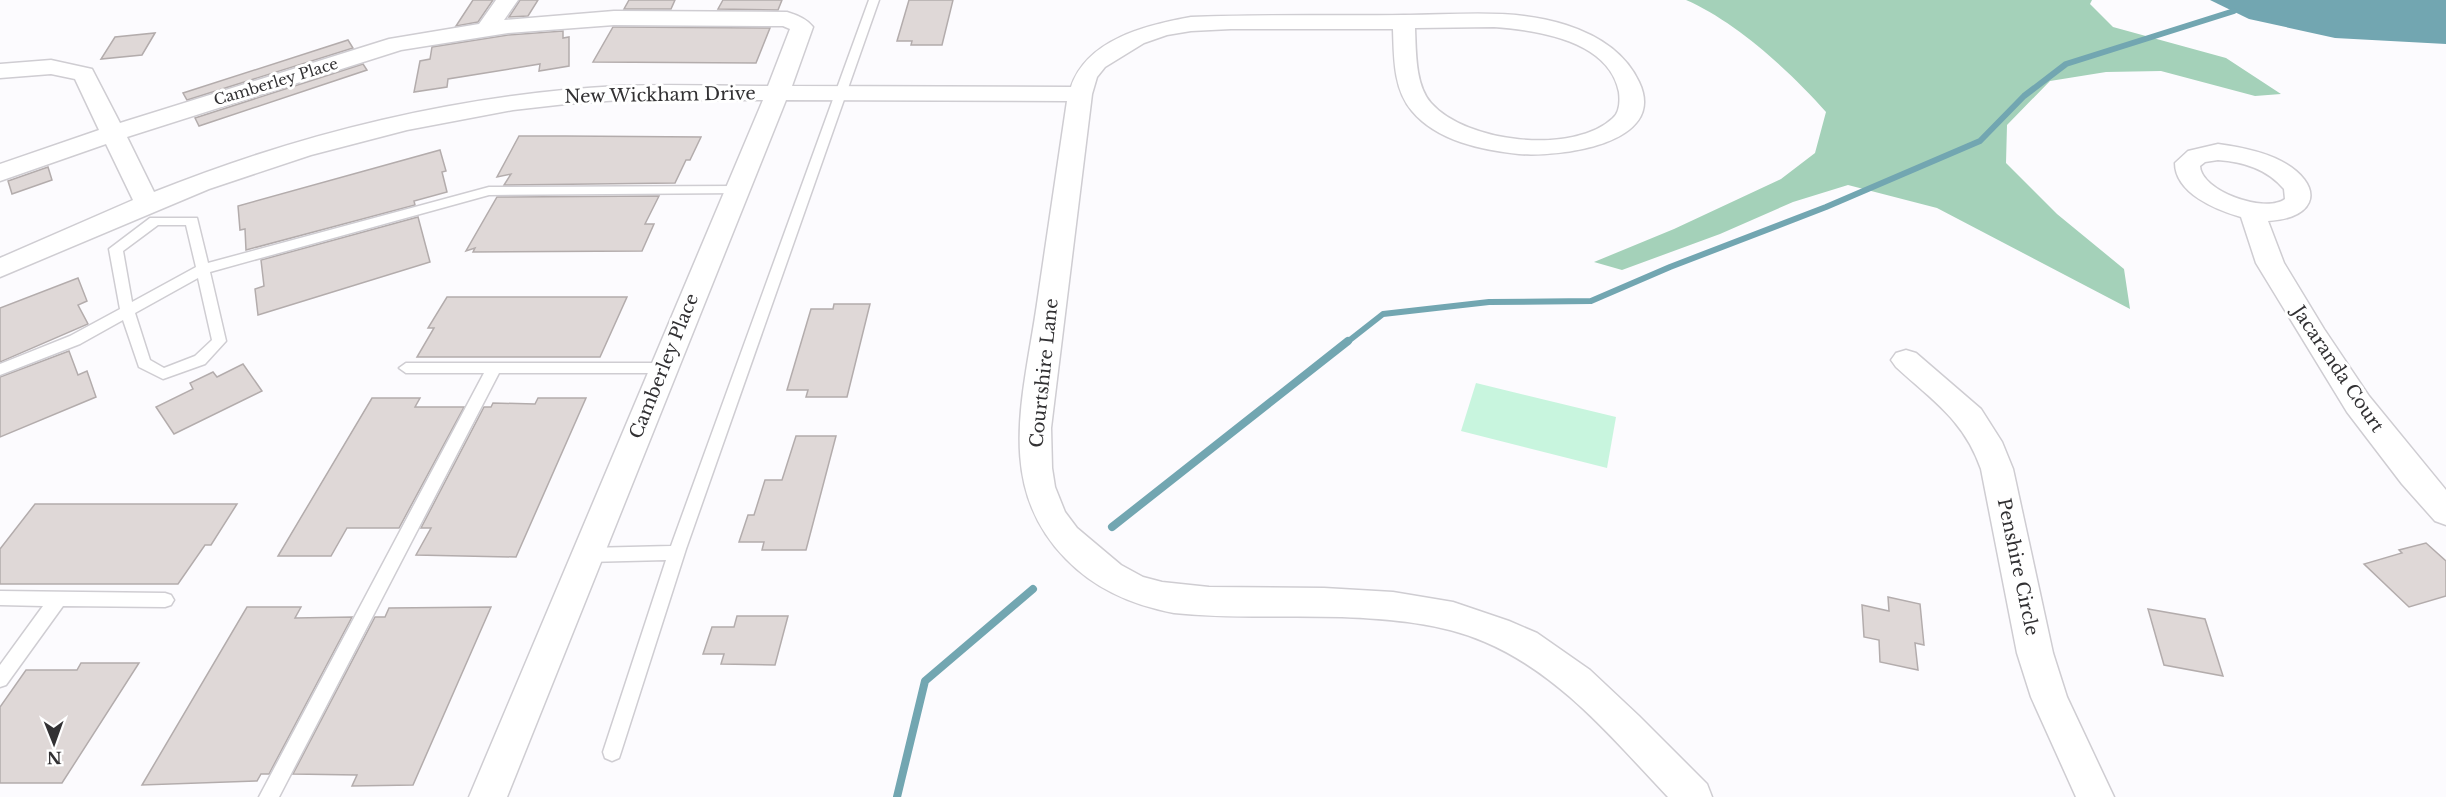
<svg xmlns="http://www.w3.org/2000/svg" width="2446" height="797" font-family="'Libre Baskerville',serif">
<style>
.green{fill:#c8f5de}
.forest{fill:#a4d1b9}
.water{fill:#72a6b1}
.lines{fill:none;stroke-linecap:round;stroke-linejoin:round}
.stream-far1{stroke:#72a6b1;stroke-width:6}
.stream{stroke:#72a6b1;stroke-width:8}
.building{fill:#dfd8d7;stroke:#b3acac;stroke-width:1.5}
.lane-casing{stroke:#cfcdd2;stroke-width:3}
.street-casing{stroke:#cfcdd2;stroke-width:3}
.lane{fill:#fff;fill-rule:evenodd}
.street{fill:#fff;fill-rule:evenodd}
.labels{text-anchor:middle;stroke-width:6;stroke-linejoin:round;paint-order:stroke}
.far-street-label{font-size:15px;fill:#323133;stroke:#fff}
.street-label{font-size:18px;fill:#323133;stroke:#fff}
</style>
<rect width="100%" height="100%" fill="#fcfbfe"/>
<path class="green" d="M1476 383 1616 417 1607 468 1461 431Z"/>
<path class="forest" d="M1686 0H2092L2090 4 2113 27 2226 58 2281 94 2255 96 2161 71 2106 72 2050 81 2007 125 2006 163 2057 214 2124 269 2130 309 1937 208 1848 185 1793 202 1720 234 1622 270 1594 262 1674 229 1781 179 1815 153 1826 112C1791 72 1735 21 1686 0Z"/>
<path class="water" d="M2210 0H2446V44L2335 38 2249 19Z"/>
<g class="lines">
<path class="stream-far1" d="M1346 343 1383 314 1489 302 1591 301 1670 267 1826 207 1980 141 2024 96 2066 64 2234 11"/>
<g class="stream">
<path d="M1112 527 1348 341"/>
<path d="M897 797 925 681 1033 589"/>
</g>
</g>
<g class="building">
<path d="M473 0H493L478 22 456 26Z"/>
<path d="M520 0H538L528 16 509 17Z"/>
<path d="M629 0H675L671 9H624Z"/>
<path d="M723 0H782L778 10 718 9Z"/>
<path d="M909 0H953L942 45H911L912 41H897Z"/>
<path d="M613 27H614L770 28 756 63 593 62Z"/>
<path d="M563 31V38L569 37V66L539 71 540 64 448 79 447 87 414 92 420 61 430 59 432 47 508 35Z"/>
<path d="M155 33 142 55 101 59 115 37Z"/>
<path d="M348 40 353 48 187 100 183 93Z"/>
<path d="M363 64 367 70 199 126 195 118Z"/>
<path d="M519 136H565L701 137 690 160H686L675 183 504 185 511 174 497 177Z"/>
<path d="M440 150 446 171 442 172 447 192 414 201 415 205 246 250 245 229 240 230 238 206Z"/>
<path d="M48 167 52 180 12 194 8 181Z"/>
<path d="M659 196 645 224H654L642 251 473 252 475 248 466 251 497 197Z"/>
<path d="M418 217 430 262 258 315 255 289 264 286 261 260Z"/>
<path d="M78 278 87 301 78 305 88 324 0 362V308Z"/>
<path d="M447 297H627L600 357H417L434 328H428Z"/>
<path d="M834 304H870L847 397H806L808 390H787L811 309H833Z"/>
<path d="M69 351 78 375 87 371 96 397 0 437V377Z"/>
<path d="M243 364 262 391 174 434 156 407 193 389 190 383 213 372 217 377Z"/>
<path d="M372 398H420L415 407H464L399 528H347L331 556H278Z"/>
<path d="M538 398H586L516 557 416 555 431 528H421L484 407H491L493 403 535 404Z"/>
<path d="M796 436H836L806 550H762L764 542H739L748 515H754L765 480H782Z"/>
<path d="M35 504H237L211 545H205L178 584H0V549Z"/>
<path d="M2426 543 2446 561V596L2409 607 2364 564 2402 553 2399 550Z"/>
<path d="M1888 597 1920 604 1924 645 1915 643 1918 670 1880 662 1879 640 1864 637 1862 605 1889 611Z"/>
<path d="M247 607H301L295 618 352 617 269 774H261L257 781 142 785Z"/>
<path d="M491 607 413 785 352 786 357 775 293 774 375 617H385L389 608Z"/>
<path d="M2148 609 2205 619 2223 676 2164 665Z"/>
<path d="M737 616H788L775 665 721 664 724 654H703L712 627H734Z"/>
<path d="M81 663H139L62 783H0V707L26 670H77Z"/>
</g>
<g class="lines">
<g class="lane-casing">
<g id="lane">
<path d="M869 0H879L686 549 621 752 619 758 612 761 605 758 603 752 666 560 587 562 581 560 579 555 581 550 587 548 671 546Z"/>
<path d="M737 186 743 190 742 193 489 195 210 272 226 341 205 364 163 379 139 367 123 320 80 344 0 375V364L70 336 120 309 109 249 150 218H197L208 263 489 187ZM158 225H186L196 267 132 302 123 251ZM198 278 212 340 195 356 164 368 150 360 135 313Z"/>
<path d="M406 363H663L670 368 663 373H499L279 797H259L484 373H406L399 368Z"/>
<path d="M0 591 165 593 171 595 174 600 171 605 165 607 63 606 6 685 0 687V665L43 606 0 605Z"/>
</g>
</g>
<g class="street-casing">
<g id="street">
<path d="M496 0H518L504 20 614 11 787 12C797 15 807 19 813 27L792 86 1071 87C1087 39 1147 25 1191 17 1262 14 1333 16 1404 15 1457 15 1515 8 1566 25 1597 35 1625 52 1639 82 1669 145 1557 157 1519 154 1482 150 1437 141 1412 111 1393 89 1394 56 1393 29H1231L1191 31 1167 35 1144 43 1105 67 1097 77 1092 94 1051 428 1052 468 1055 487 1065 512 1077 528 1121 565 1143 577 1162 582 1209 587 1324 588 1393 592 1453 602 1509 621 1537 633 1590 670 1639 716 1707 784 1712 797H1668C1613 739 1560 674 1485 642 1441 623 1390 619 1342 617 1286 615 1230 619 1174 613 1132 605 1095 589 1066 559 994 486 1024 394 1037 304 1047 236 1057 169 1067 101L786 100 507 797H469L763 100H620L566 104 513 110 407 130 311 155 209 189 0 277V258L133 200 106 144 0 181V164L99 130 75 79 51 74 0 78V64L51 60 92 69 120 123 389 39 479 24ZM614 25 783 26 790 29 768 86C719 86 668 84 618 86 460 94 301 133 154 192L127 137 401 50 508 33ZM1494 27C1536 30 1609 40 1619 92 1620 100 1620 112 1613 118 1574 155 1466 143 1431 103 1415 85 1416 51 1415 28Z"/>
<path d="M2218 144C2239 147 2262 151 2281 161 2324 184 2320 218 2268 221L2284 263 2324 329 2369 396 2446 490V525L2435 521 2402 484 2347 412 2256 263 2241 217C2216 210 2175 193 2175 163L2188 151ZM2218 160C2244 162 2267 169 2284 189L2285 199C2265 214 2201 191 2200 166L2205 162Z"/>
<path d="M1906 350 1916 353 1981 409 2002 442 2013 469 2053 653 2067 697 2114 797H2076L2031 697 2017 653 1981 469C1964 420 1933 401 1896 367L1891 360 1896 353Z"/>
</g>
</g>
<use href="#lane" class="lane"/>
<use href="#street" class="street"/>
</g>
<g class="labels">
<g class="far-street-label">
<text transform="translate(276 82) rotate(-17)" y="5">Camberley Place</text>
</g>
<g class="street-label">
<text transform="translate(660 95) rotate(-1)" y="6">New Wickham Drive</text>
<text transform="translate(664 366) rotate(-68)" y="6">Camberley Place</text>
<text transform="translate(2338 369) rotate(56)" y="6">Jacaranda Court</text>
<text transform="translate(1044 373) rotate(-84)" y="6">Courtshire Lane</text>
<text transform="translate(2018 567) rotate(78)" y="6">Penshire Circle</text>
</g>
</g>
<g transform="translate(54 743) rotate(179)" stroke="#ffffff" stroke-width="4.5" paint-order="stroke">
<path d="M0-4.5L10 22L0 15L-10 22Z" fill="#323133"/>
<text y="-9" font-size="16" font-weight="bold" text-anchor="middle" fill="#323133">N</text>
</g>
</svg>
